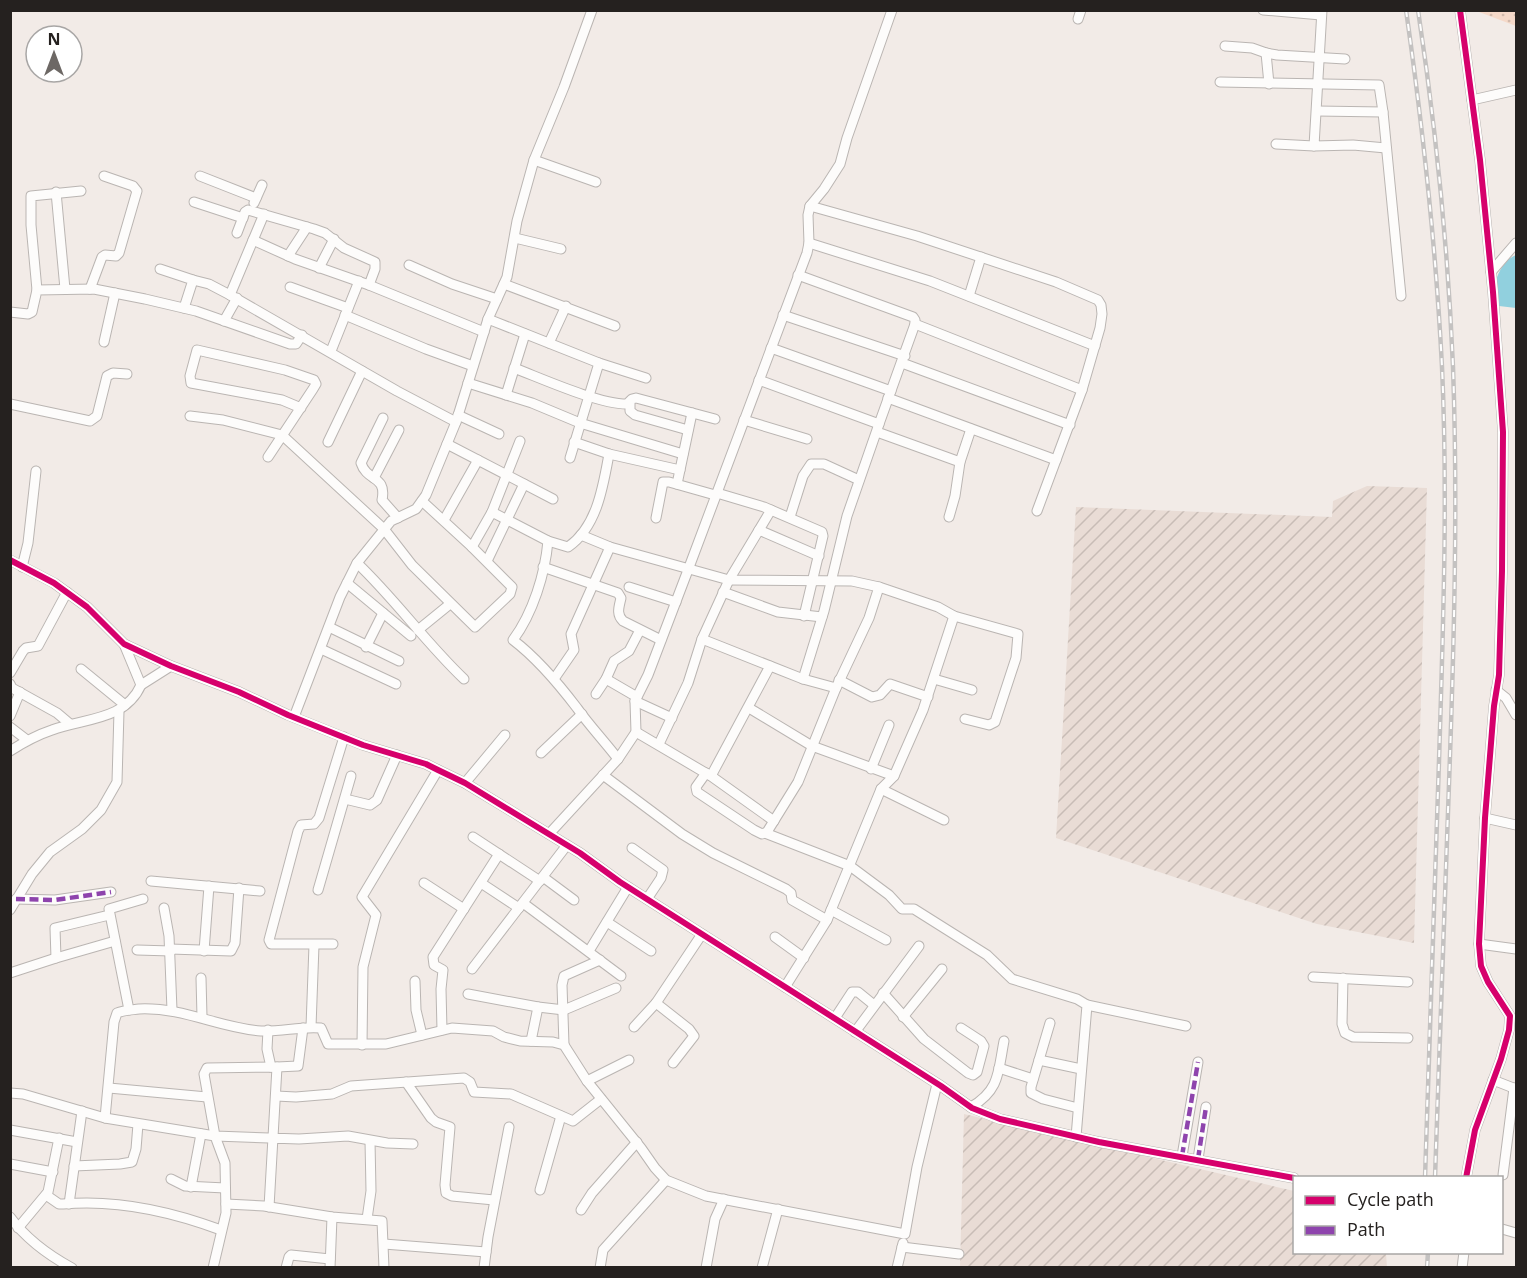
<svg xmlns="http://www.w3.org/2000/svg" width="1527" height="1278" font-family="'Open Sans',sans-serif">
<style>
.industrial{fill:url(#industrial-furrows)}
.park{fill:url(#park-dots)}
.water{fill:#91d0de}
.lines{fill:none;stroke-linecap:round;stroke-linejoin:round}
.minor-casing{stroke:#bab5b2;stroke-width:11}
.minor{stroke:#fdfcfb;stroke-width:9}
.rail-casing{stroke:#c4c2c1;stroke-width:4.5}
.rail{stroke:#fff;stroke-width:2;stroke-dasharray:7;stroke-linecap:butt}
.quiet{stroke:#8e44ad;stroke-width:4.5;stroke-dasharray:9 4.5;stroke-linecap:butt}
.cycleway-casing{stroke:#fff;stroke-width:10}
.cycleway{stroke:#d6006c;stroke-width:6}
</style>
<defs>
<pattern id="industrial-furrows" width="10" height="10" patternUnits="userSpaceOnUse" patternTransform="scale(1.5)"><rect width="10" height="10" fill="#e9dcd5"/><path d="M-1 1l2-2M0 10L10 0M9 11l2-2" fill="none" stroke="#c8bcb6"/></pattern>
<pattern id="park-dots" width="8" height="8" patternUnits="userSpaceOnUse" patternTransform="scale(1.5)"><rect width="8" height="8" fill="#f5d9c9"/><path d="M2 2h.1M6 6h.1" fill="none" stroke="#d2baac" stroke-width="1.8" stroke-linecap="round"/></pattern>
</defs>
<rect width="100%" height="100%" fill="#f2ebe7"/>
<g class="industrial">
<path d="M1367 486 1427 488 1414 943 1317 924 1056 838 1076 507 1332 517 1333 501Z"/>
<path d="M964 1114 1294 1191V1252L1386 1253 1387 1268H960Z"/>
</g>
<path class="park" d="M1478 11H1516V26L1479 12Z"/>
<path class="water" d="M1516 255V308L1499 306C1487 291 1500 261 1516 255Z"/>
<g class="lines">
<g class="minor-casing">
<g id="minor">
<path d="M1263 10 1321 15"/>
<path d="M1322 10 1314 146 1353 145 1386 148"/>
<path d="M1460 10 1480 160 1493 292 1503 432 1502 571 1499 675 1494 706 1485 818 1479 944 1481 966 1488 982 1510 1016 1509 1030 1501 1059 1475 1130 1466 1178"/>
<path d="M1078 19 1081 10"/>
<path d="M1225 46 1252 48 1266 53"/>
<path d="M1220 82 1379 85 1383 112 1401 296"/>
<path d="M1269 84 1266 53 1277 55 1345 59"/>
<path d="M1472 100 1516 90"/>
<path d="M1317 111 1383 112"/>
<path d="M1276 144 1314 146"/>
<path d="M534 160 596 182"/>
<path d="M200 176 256 198"/>
<path d="M56 192 65 289"/>
<path d="M194 202 243 218"/>
<path d="M254 203 262 185"/>
<path d="M810 206 917 236 1056 282 1098 300 1101 305 1102 314 1100 328 1082 390 1037 511"/>
<path d="M237 233 245 212 248 210 314 229 325 233 344 248 375 262V269L369 285"/>
<path d="M515 238 561 249"/>
<path d="M253 240 295 259 369 285 484 332"/>
<path d="M809 243 930 281 1095 346"/>
<path d="M288 256 307 227"/>
<path d="M409 265 452 284 497 299"/>
<path d="M319 268 334 239"/>
<path d="M160 269 193 280 184 308"/>
<path d="M1491 272 1516 243"/>
<path d="M193 280 209 284 230 295 397 391 456 422"/>
<path d="M504 284 615 326"/>
<path d="M290 287 348 308"/>
<path d="M90 289 102 257 105 255 116 256 119 253 137 191 133 186 104 176"/>
<path d="M37 290 31 225V196L81 191"/>
<path d="M230 295 264 214"/>
<path d="M969 296 981 257"/>
<path d="M10 312 28 314 32 312 37 290 94 289 145 299 196 311 290 344H296L302 335"/>
<path d="M345 315 426 349 473 366"/>
<path d="M783 315 905 356"/>
<path d="M488 319 599 363 646 378"/>
<path d="M224 321 237 298"/>
<path d="M915 324 1082 390"/>
<path d="M104 342 115 293"/>
<path d="M549 343 566 306"/>
<path d="M771 348 891 391"/>
<path d="M331 351 359 281"/>
<path d="M902 363 1070 425"/>
<path d="M514 368C543 379 598 404 627 404L632 399 636 398 715 419"/>
<path d="M759 380 879 424 915 324V320L913 317 798 275"/>
<path d="M468 383 532 403 580 423 683 454"/>
<path d="M506 395 525 334"/>
<path d="M888 398 1056 460"/>
<path d="M630 403V411L635 415 688 430"/>
<path d="M10 404 90 421 97 416 107 376 113 373 127 374"/>
<path d="M458 415 499 434"/>
<path d="M190 416 223 420 282 435 384 529 412 565 475 627 510 594 512 587 472 547"/>
<path d="M383 418 361 463C367 482 387 475 382 500L398 518"/>
<path d="M744 420 807 439"/>
<path d="M877 432 960 462"/>
<path d="M328 442 362 371"/>
<path d="M574 442 609 454 680 470"/>
<path d="M447 444 553 499"/>
<path d="M268 457 313 389 316 384 314 380 285 370 197 350 190 376 191 383 282 400 301 408"/>
<path d="M570 458 599 363"/>
<path d="M374 478 399 430"/>
<path d="M677 484 692 413"/>
<path d="M717 493 764 507 822 532 823 536 804 616"/>
<path d="M422 501 472 547 492 512 548 541 568 547C597 527 603 487 609 454"/>
<path d="M492 512 520 441"/>
<path d="M790 517 803 476 811 464H824L859 480"/>
<path d="M949 517 955 496 960 462 971 429"/>
<path d="M656 518 663 482H669L715 495"/>
<path d="M444 520 478 460"/>
<path d="M759 530 819 556"/>
<path d="M581 535 610 547 729 580 852 581 879 587"/>
<path d="M548 541C545 574 533 613 513 640 538 659 558 683 577 708 589 725 605 742 618 759"/>
<path d="M10 560 54 583 87 607 124 644 171 666 239 692 288 715 363 745 426 764 438 770 465 783 580 853 620 882 941 1086 972 1108 1000 1119 1099 1142 1294 1178"/>
<path d="M487 561 524 484"/>
<path d="M357 563C395 599 426 643 464 679"/>
<path d="M22 567 28 543 36 471"/>
<path d="M543 567 618 593 621 598C619 607 616 614 623 621L661 640"/>
<path d="M347 583 411 636"/>
<path d="M629 587 676 602"/>
<path d="M723 592 778 612 822 617"/>
<path d="M329 627 399 661"/>
<path d="M418 630 450 604"/>
<path d="M702 639 803 679 836 688"/>
<path d="M366 647 383 613"/>
<path d="M321 649 396 684"/>
<path d="M770 666 711 776 774 821"/>
<path d="M81 669 125 705"/>
<path d="M10 673 23 651 26 648 38 646 67 592"/>
<path d="M554 679 574 650 571 634 610 547"/>
<path d="M606 679 637 697"/>
<path d="M803 679 824 611 847 516 879 424"/>
<path d="M934 679 972 690"/>
<path d="M839 680 872 697 880 695 890 684 928 697"/>
<path d="M10 684 12 688 57 713 70 724"/>
<path d="M141 685 171 666"/>
<path d="M1496 690 1506 698 1516 715"/>
<path d="M596 694 606 679 614 661 629 651 640 630"/>
<path d="M635 701 672 718"/>
<path d="M749 708 812 746 894 776"/>
<path d="M10 716 20 692"/>
<path d="M294 717 340 597 357 563 391 521 416 509 426 495 456 422 488 319 507 277 517 221 534 160 564 87 592 10"/>
<path d="M10 727 27 740"/>
<path d="M636 732 709 775"/>
<path d="M659 744 688 683 702 639 729 580 771 510"/>
<path d="M10 751C24 742 37 735 52 730 84 718 125 721 141 685L124 644"/>
<path d="M541 753 582 714"/>
<path d="M871 769 889 725"/>
<path d="M706 773 696 787 697 792 754 830 762 834 767 832 798 782 836 688 869 618 879 587 938 607 954 616"/>
<path d="M603 775 682 834 713 853 786 889 791 893 792 900 827 920"/>
<path d="M465 783 505 735"/>
<path d="M881 789 944 820"/>
<path d="M345 799 370 805 377 800 397 755"/>
<path d="M1485 818 1516 825"/>
<path d="M765 833 850 866 889 895 902 909H914L987 955 1012 979 1077 999 1087 1005 1076 1137"/>
<path d="M549 834 618 759 636 732 635 701 648 675 688 570 807 253 809 243 808 215 810 206 824 189 840 164 847 138 892 10"/>
<path d="M473 837 540 881"/>
<path d="M632 848 663 870 661 878 647 899"/>
<path d="M543 877 574 900"/>
<path d="M151 881 260 891"/>
<path d="M424 883 464 909"/>
<path d="M481 883 519 908"/>
<path d="M318 890 351 776"/>
<path d="M16 899 55 900 111 892"/>
<path d="M523 903 621 976"/>
<path d="M164 908 169 936 172 1010"/>
<path d="M10 910 32 874 50 852 82 829 101 810 117 782 119 711"/>
<path d="M831 910 886 940"/>
<path d="M607 922 651 951"/>
<path d="M775 937 804 958"/>
<path d="M333 944H271L269 940 298 831 301 825 314 824 319 818 344 737"/>
<path d="M1479 944 1516 949"/>
<path d="M170 949 231 951 235 943 239 888"/>
<path d="M137 950 171 951"/>
<path d="M204 951 209 886"/>
<path d="M589 951 628 887"/>
<path d="M56 958 55 928 109 915"/>
<path d="M472 969 567 845"/>
<path d="M10 973 56 958 115 941"/>
<path d="M1313 977 1408 982"/>
<path d="M201 978 202 1017"/>
<path d="M1343 978 1342 1024 1345 1033 1353 1037 1408 1038"/>
<path d="M415 981 416 1010 422 1035"/>
<path d="M785 987 827 920 881 789 894 776 923 710 954 616 1018 634 1016 658 995 722 989 725 965 719"/>
<path d="M883 993 924 1039 968 1073 973 1075 977 1072 984 1046 981 1041 961 1028"/>
<path d="M468 994 538 1007 531 1041"/>
<path d="M656 1003 689 1029 694 1036 673 1063"/>
<path d="M1087 1005 1186 1026"/>
<path d="M538 1007 564 1010 616 988"/>
<path d="M129 1010 109 909 143 899"/>
<path d="M903 1017 942 969"/>
<path d="M835 1018 852 992H858L874 1005"/>
<path d="M1050 1023 1031 1087V1093L1043 1099 1078 1108"/>
<path d="M311 1027 314 945"/>
<path d="M634 1027 656 1003 702 934"/>
<path d="M268 1030 267 1049 271 1067"/>
<path d="M442 1030 441 989 443 970 434 965 433 957 499 854"/>
<path d="M855 1032 919 946"/>
<path d="M362 1045 363 967 376 915 362 897 438 770"/>
<path d="M564 1045 562 985 564 976 600 960"/>
<path d="M1039 1060 1081 1069"/>
<path d="M277 1067 298 1066 303 1028"/>
<path d="M999 1068 1033 1079"/>
<path d="M1493 1080 1516 1089"/>
<path d="M587 1081 629 1060"/>
<path d="M406 1082 431 1118 436 1122 450 1127 445 1185 446 1193 452 1196 494 1200"/>
<path d="M109 1088 207 1097"/>
<path d="M10 1093 23 1094 105 1118 215 1136 225 1163 226 1213 213 1268"/>
<path d="M276 1096 296 1097 332 1094 351 1086 464 1078 470 1082 474 1092 511 1094 573 1121 601 1099"/>
<path d="M971 1107C1000 1090 998 1072 1004 1041"/>
<path d="M105 1118 114 1022 117 1013C124 1010 132 1010 139 1009 184 1007 219 1028 261 1031 281 1032 301 1026 321 1028L328 1044H386L452 1028 493 1031 504 1037 520 1041 553 1042 564 1045 587 1081 641 1148 655 1168 666 1180 706 1196 905 1234 917 1167 937 1084"/>
<path d="M10 1130 77 1142"/>
<path d="M1182 1156 1198 1062"/>
<path d="M1198 1159 1206 1107"/>
<path d="M10 1164 53 1172"/>
<path d="M74 1166 120 1164 132 1162 136 1149 138 1124"/>
<path d="M1503 1175 1514 1088"/>
<path d="M171 1179 185 1186 225 1188"/>
<path d="M191 1187 201 1134"/>
<path d="M540 1190 561 1116"/>
<path d="M46 1195 59 1204H63C118 1199 170 1211 221 1230"/>
<path d="M69 1204 82 1111"/>
<path d="M226 1204 264 1206 332 1217 382 1221 384 1268"/>
<path d="M269 1207 277 1067 207 1068 204 1074 215 1136 299 1139 348 1136 387 1143 413 1144"/>
<path d="M581 1210 592 1193 637 1142"/>
<path d="M10 1217C27 1240 48 1255 72 1268"/>
<path d="M367 1219 371 1191 370 1141"/>
<path d="M18 1228 48 1192 59 1138"/>
<path d="M1502 1229 1516 1233"/>
<path d="M384 1244 486 1252"/>
<path d="M902 1247 959 1254"/>
<path d="M286 1268 289 1257 291 1255 330 1259"/>
<path d="M330 1268 332 1217"/>
<path d="M484 1268 488 1237 509 1127"/>
<path d="M600 1268 603 1250 666 1180"/>
<path d="M706 1268 715 1219 724 1199"/>
<path d="M762 1268 778 1209"/>
<path d="M897 1268 903 1243"/>
<path d="M1462 1268 1464 1252"/>
</g>
</g>
<use href="#minor" class="minor"/>
<g class="rail-casing">
<g id="rail">
<path d="M1406 10C1423 129 1436 248 1442 367 1448 498 1443 630 1439 761 1434 900 1429 1039 1425 1178"/>
<path d="M1418 10C1436 129 1448 248 1453 367 1458 506 1454 645 1449 784 1444 915 1439 1046 1435 1178"/>
<path d="M1427 1268 1428 1252"/>
</g>
</g>
<use href="#rail" class="rail"/>
<g class="quiet">
<path d="M16 899 55 900 111 892"/>
<path d="M1182 1156 1198 1062"/>
<path d="M1198 1159 1206 1107"/>
</g>
<g class="cycleway-casing">
<g id="cycleway">
<path d="M1460 10 1480 160 1493 292 1503 432 1502 571 1499 675 1494 706 1485 818 1479 944 1481 966 1488 982 1510 1016 1509 1030 1501 1059 1475 1130 1466 1178"/>
<path d="M10 560 54 583 87 607 124 644 171 666 239 692 288 715 363 745 426 764 438 770 465 783 580 853 620 882 941 1086 972 1108 1000 1119 1099 1142 1294 1178"/>
</g>
</g>
<use href="#cycleway" class="cycleway"/>
</g>
<rect width="1527" height="1278" fill="none" stroke="#25211f" stroke-width="24"/>
<rect x="1293" y="1176" width="210" height="78" fill="#ffffff" stroke="#a8a6a5" stroke-width="1.5"/>
<rect x="1305" y="1196" width="30" height="9" fill="#d6006c" stroke="#a8a6a5" stroke-width="1.5"/>
<text x="1347" y="1206" font-size="18" fill="#25211f">Cycle path</text>
<rect x="1305" y="1226" width="30" height="9" fill="#8e44ad" stroke="#a8a6a5" stroke-width="1.5"/>
<text x="1347" y="1236" font-size="18" fill="#25211f">Path</text>
<g transform="translate(54 54)"><circle r="28" fill="#ffffff" stroke="#a8a6a5" stroke-width="1.5"/>
<path d="M0-4.5L10 22L0 15L-10 22Z" fill="#6d6865"/>
<text y="-9" font-size="16" font-weight="bold" text-anchor="middle" fill="#25211f">N</text>
</g>
</svg>
